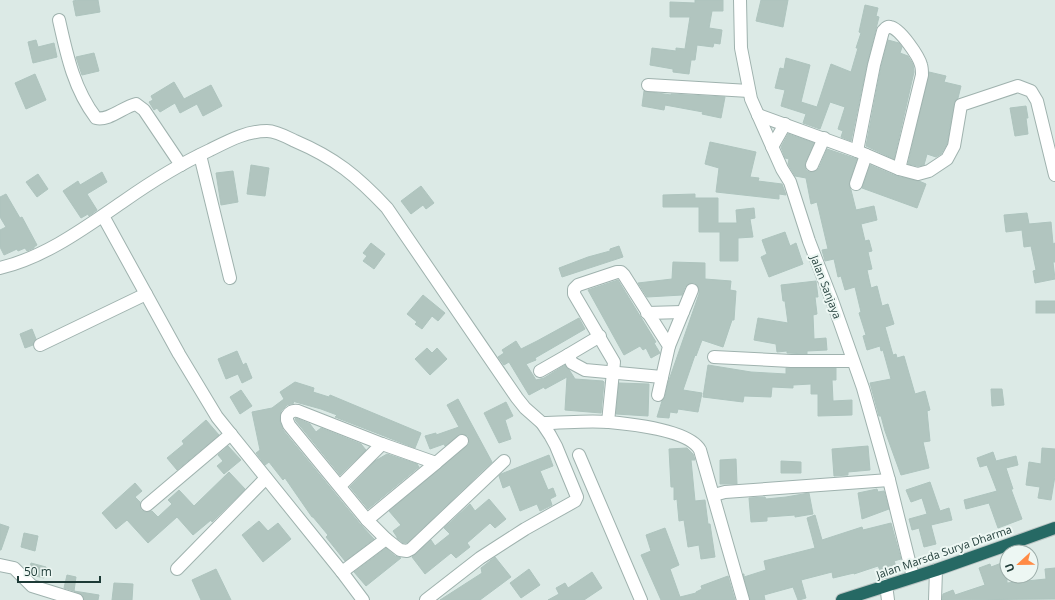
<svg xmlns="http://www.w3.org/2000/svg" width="1055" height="600" font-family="'Open Sans',sans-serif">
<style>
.building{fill:#b1c5bf;stroke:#aec4be}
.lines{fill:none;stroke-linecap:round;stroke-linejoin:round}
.minor-casing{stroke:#9fb2ae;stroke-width:14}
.highway-casing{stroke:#bbc4c3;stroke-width:14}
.minor{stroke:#fff;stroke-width:12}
.highway{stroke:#266964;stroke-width:12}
.labels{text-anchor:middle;stroke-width:4;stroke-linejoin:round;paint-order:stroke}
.street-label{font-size:11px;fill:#1d3a36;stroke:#edf7f3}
</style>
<rect width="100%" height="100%" fill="#dceae6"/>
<g class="building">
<path d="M78 0H98L100 12 76 16 73 1Z"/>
<path d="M695 0H723V11H712L709 28 722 30 720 44 714 43 713 47 697 45 695 60H691L689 74 673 72V69L650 65 652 48 676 51V48L685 49 690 17H670V2L695 3Z"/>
<path d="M761 0H788L783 27 756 21Z"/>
<path d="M865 5 878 8 876 16 879 17 867 64 851 141 841 137 843 131 838 129 845 107 830 102 820 129 803 123 806 114 781 106 785 90 775 88 780 68 784 69 786 58 810 65 801 102 817 107 831 64 851 72 858 48H856L861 33 859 32Z"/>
<path d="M36 40 38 47 54 43 57 57 33 63 28 42Z"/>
<path d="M888 40 899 43 902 47 900 53 908 56 913 64 914 72 894 159 866 146 881 67Z"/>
<path d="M94 53 99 71 82 75 76 57Z"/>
<path d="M929 72 946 76 944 82 961 86 958 98 954 104 947 144 941 154 936 157 927 154 924 165 918 166 908 164Z"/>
<path d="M35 74 46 100 26 109 15 83Z"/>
<path d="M174 82 184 99 211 85 222 106 203 116 197 104 180 113 175 103 160 112 157 108 154 110 149 102 153 100 151 96Z"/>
<path d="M644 91 671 95V94L725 97 721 118 702 114 703 112 665 105 664 110 642 106Z"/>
<path d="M1026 106 1028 118H1026L1028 134 1015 136 1010 108Z"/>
<path d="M788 134 814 143 805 165 806 170 809 172H813L819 168 827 149 857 159 849 185 851 190 856 210 874 206 877 220 861 224 865 241 869 240 872 251 868 252 872 269 867 270 871 288 877 286 882 306 888 304 894 324 885 327 893 355 896 354 897 358 904 356 915 394 925 391 930 410 927 411 930 441 923 442 929 468 901 475 885 431 881 416H879L870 383 891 379 883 350 881 351 880 346 867 350 863 336 866 335 859 313 861 312 855 287 845 290 841 276 838 277 834 259 825 261 822 250 828 249 817 202 811 204 806 178 795 176 788 164 789 159 785 158 781 147Z"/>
<path d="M710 142 756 152 750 177 759 178 758 181 782 184 786 195 779 194V199L716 192 719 168 705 164Z"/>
<path d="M251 165 269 168 265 196 247 194Z"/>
<path d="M870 165 896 176 919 181 926 184 917 208 862 188Z"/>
<path d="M233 171 238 202 221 205 216 173Z"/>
<path d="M102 172 107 182 87 194 97 210 89 216 88 214 81 218 63 191 78 181 80 185Z"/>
<path d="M38 174 48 189 37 197 26 182Z"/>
<path d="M421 186 434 203 426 209 423 205 411 214 401 201Z"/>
<path d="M6 194 20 218 22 217 37 245 34 247V248L27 251 25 248 18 251 17 249 4 255 0 247V230L6 227 0 217V197Z"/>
<path d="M695 194V198H718V223H737L736 210 754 208 755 218 750 219 753 237 738 238V261H720V232H699V207H663V195Z"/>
<path d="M1027 213 1029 224 1051 222 1053 244 1055 243V262H1053L1055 279 1035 283 1033 271 1036 270 1031 246 1024 247 1022 230 1006 232 1004 215Z"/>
<path d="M785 232 790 246 796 243 803 264 769 277 761 257 767 254 762 240Z"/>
<path d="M371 243 385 254 374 269 363 261 367 256 363 253Z"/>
<path d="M619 246 623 257 562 277 559 268 588 257 610 251V249Z"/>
<path d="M673 262 705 263V279L731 281 730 290 736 291 734 320H732L723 347 702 340 696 356 695 355 683 390 702 393 698 412 678 409 677 413 670 412 669 418 657 417 662 401 665 397 668 383 699 294V289L695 283H691L685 287 682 295 647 297 638 283 672 279Z"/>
<path d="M618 280 656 342 654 343 660 353 651 358 646 348 643 350 640 346 624 355 588 290Z"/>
<path d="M816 281 818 297H815L817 314 813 315 814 339 826 338 827 350 807 351V354L787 353V351L777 352 776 344 754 340 758 318 788 323 785 301H783L781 285Z"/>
<path d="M423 295 445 313 438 321 432 316 422 329 415 324 417 322 407 314Z"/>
<rect x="1036" y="301" width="19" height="12"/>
<path d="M579 318 585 329 535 358 536 360 526 364 536 380 544 378 565 365 570 371 575 379 603 381 604 382 601 413 565 410 567 377 545 389 544 387 529 395 509 362 504 365 498 357 504 353 502 350 516 341 521 349 537 341Z"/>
<path d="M32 329 36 339 34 341 33 345 25 348 20 334Z"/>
<path d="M427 348 432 353 437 348 447 359 430 375 415 359Z"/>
<path d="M237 351 243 365 246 363 252 378 242 383 238 374 226 379 218 359Z"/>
<path d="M708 365 751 372 786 374V368H836V380H832L833 401 852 400V415L818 416V394H811V384L793 385V388L772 387 771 397 744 396 743 402 703 397Z"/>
<path d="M295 382 314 388 313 392 329 397 330 395 421 433 415 448 335 417 337 415 321 409 292 401 294 403 287 405 281 411 280 420 283 430 361 525 374 539 345 561 326 537 328 535 313 517H312L285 478 283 480 269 462 265 465 256 453 260 450 252 412 272 408 284 399 280 392Z"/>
<path d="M619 383 649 384 648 416 616 414Z"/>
<path d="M991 389H1002L1004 405 992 406Z"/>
<path d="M241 390 252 406 240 414 230 397Z"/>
<path d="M458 399 492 462 407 543H403L397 538V537L393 531 401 525 389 511 469 444 468 436 461 434 445 446 444 444 430 449 425 436 436 433V435L459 427 447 405Z"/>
<path d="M506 402 513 416 505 420 511 439 499 443 484 413Z"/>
<path d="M296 418 310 424 316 432 321 428 361 444 366 450 340 475 296 421 295 419Z"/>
<path d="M206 420 219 435 177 470 167 458 184 444 182 441Z"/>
<path d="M228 446 241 460 224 474 217 466 223 461 218 455Z"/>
<path d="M868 446 870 470 848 472V475L834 476 832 449Z"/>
<path d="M687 448 693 454 695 460H691L695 501 705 500 708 524H710L715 557 701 559 699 545 688 547 684 520 679 521 677 499 674 500V487H671L669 449Z"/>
<path d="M1042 448 1055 449V476L1051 500 1038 498 1040 487 1026 485 1029 462 1041 464Z"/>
<path d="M993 452 996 461 1016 456 1018 465 1006 468 1013 489H1011L1022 519 998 528 989 503 966 509 964 500 997 491 987 465 980 467 977 458Z"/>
<path d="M387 454 417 464 419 467 368 509 350 487 375 461Z"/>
<path d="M549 455 553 466 540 471 548 490 553 488 556 496 550 499 552 505 540 511 537 504 520 511 510 485 503 488 499 476 501 474Z"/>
<path d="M736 459 737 484H720V460Z"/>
<path d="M781 461 801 462V473H781Z"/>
<path d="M229 472 245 489 212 522 211 520 193 535 177 517 148 543 127 520 116 529 102 513 135 483 142 491 135 497 140 502 141 510 145 512 152 511 158 517 172 504 168 500 179 490 194 506Z"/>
<path d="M930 482 940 511 949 508 952 520 931 525 936 544 924 547 919 528 912 530 909 519 927 514 922 498 911 502 906 490Z"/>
<path d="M877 489 878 492 884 491 889 509 862 519 858 493Z"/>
<path d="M809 493 813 514 795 517V515L767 517V521L751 522 749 498 765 497 766 499 786 497Z"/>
<path d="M489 499 506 519 495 528 490 523 467 543 470 547 456 558 451 553 425 574 412 557 431 540 435 546 450 534 444 528 470 504 475 511Z"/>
<path d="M815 515 822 540 862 527 863 530 891 523 901 559 894 561 896 566 881 572 878 566 854 574V573L833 578 832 572 801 580 806 598 799 600H798L793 587 764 595 765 600H750L743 574H744V577L766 570 764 561 815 548 807 518Z"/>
<path d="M259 521 268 531 278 523 291 539 263 562 242 535Z"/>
<path d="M0 524 9 527 1 550H0Z"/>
<path d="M665 528 679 565 670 569 680 597 696 593V592L702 589 701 586 728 576 735 600H661L641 555 651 551 646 535Z"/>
<path d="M24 533 38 536 35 551 21 547Z"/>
<path d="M386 548 395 556 401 558 366 586 354 572Z"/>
<path d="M495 557 511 577 480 600H440L482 573 481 568Z"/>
<path d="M1007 561V583L1046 579 1045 569 1055 568V599L942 600 943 594 953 590 955 595 985 585 979 568 990 564 991 567Z"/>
<path d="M31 563 46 567 44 578 31 575 29 572Z"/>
<path d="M216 569 231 600H201L192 580Z"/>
<path d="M529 569 540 585 521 598 510 583Z"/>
<path d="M592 572 602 588 584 600H548L559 594 556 588 565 583 568 588Z"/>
<path d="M67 575 76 577 74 591 64 588Z"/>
<path d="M114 583 133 584 132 600H112Z"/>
<path d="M74 591 99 595 98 600H84L82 595Z"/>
</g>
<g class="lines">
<g class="minor-casing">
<g id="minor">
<path d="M740 0 741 48 751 99 782 169 790 182 809 241 833 303 863 388 889 480 913 577"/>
<path d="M59 20C67 56 74 89 96 118 109 121 123 107 136 104L144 110 181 165"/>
<path d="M648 85 749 91"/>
<path d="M758 115 857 151 899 169 918 174 929 171 947 159 954 146 961 105 1018 86 1031 91 1037 101 1055 175"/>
<path d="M772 147 785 124"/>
<path d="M857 151 874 65 883 31C885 29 887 26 890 27 900 28 919 57 921 65 922 68 922 72 922 75L899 169"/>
<path d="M200 155 230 278"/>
<path d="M812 165 824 138"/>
<path d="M856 184 866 155"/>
<path d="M103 216 179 354 217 417 342 572 363 600"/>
<path d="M0 268C46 257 86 227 124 201 151 182 180 164 210 150 228 141 246 131 267 131 276 131 287 137 295 141 335 158 357 176 387 208L517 398 525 408 542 423 550 435 556 446 577 497 575 501 525 529 480 558 426 600"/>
<path d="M647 313 683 312"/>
<path d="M600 336 568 355 572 363 585 370 662 377"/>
<path d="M40 345 146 294"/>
<path d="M669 346 692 290"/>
<path d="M714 357 791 361H852"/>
<path d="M540 371 568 355"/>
<path d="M608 422 614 362 574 294V289L578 285 617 272H621L624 275 669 346 658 395"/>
<path d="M542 423C564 423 587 420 609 422 631 424 689 430 700 450L743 600"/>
<path d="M579 455 641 600"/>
<path d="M340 486 382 444"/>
<path d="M714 495 725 492 889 480"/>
<path d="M147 505 231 434"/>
<path d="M367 520 436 463"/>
<path d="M386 539 400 550 407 551 411 549 504 461"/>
<path d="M0 565 14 568 32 586 77 600"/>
<path d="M177 569 266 478"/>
<path d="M342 572 386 539 367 520 289 425 287 420V416C290 412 292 410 298 411L382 444 436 463 462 441"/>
<path d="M886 585 888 600"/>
<path d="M935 600 936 570"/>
</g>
</g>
<g class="highway-casing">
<path id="highway" d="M842 600 936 570 1055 528"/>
</g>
<use href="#minor" class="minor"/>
<use href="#highway" class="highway"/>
</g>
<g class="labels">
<g class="street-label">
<text transform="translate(826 287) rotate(69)" y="4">Jalan Sanjaya</text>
<text transform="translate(944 552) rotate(-19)" y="4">Jalan Marsda Surya Dharma</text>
</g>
</g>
<g transform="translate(1019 564) rotate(248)"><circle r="19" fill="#edf7f3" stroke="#9aaba7"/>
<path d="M0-3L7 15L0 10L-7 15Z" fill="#ff8b45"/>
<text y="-6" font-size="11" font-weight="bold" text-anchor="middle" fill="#1d3a36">U</text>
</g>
<path d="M18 576v6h82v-6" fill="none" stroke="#1d3a36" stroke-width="2"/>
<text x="24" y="576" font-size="12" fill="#1d3a36" stroke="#edf7f3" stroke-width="3" paint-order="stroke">50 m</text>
</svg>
